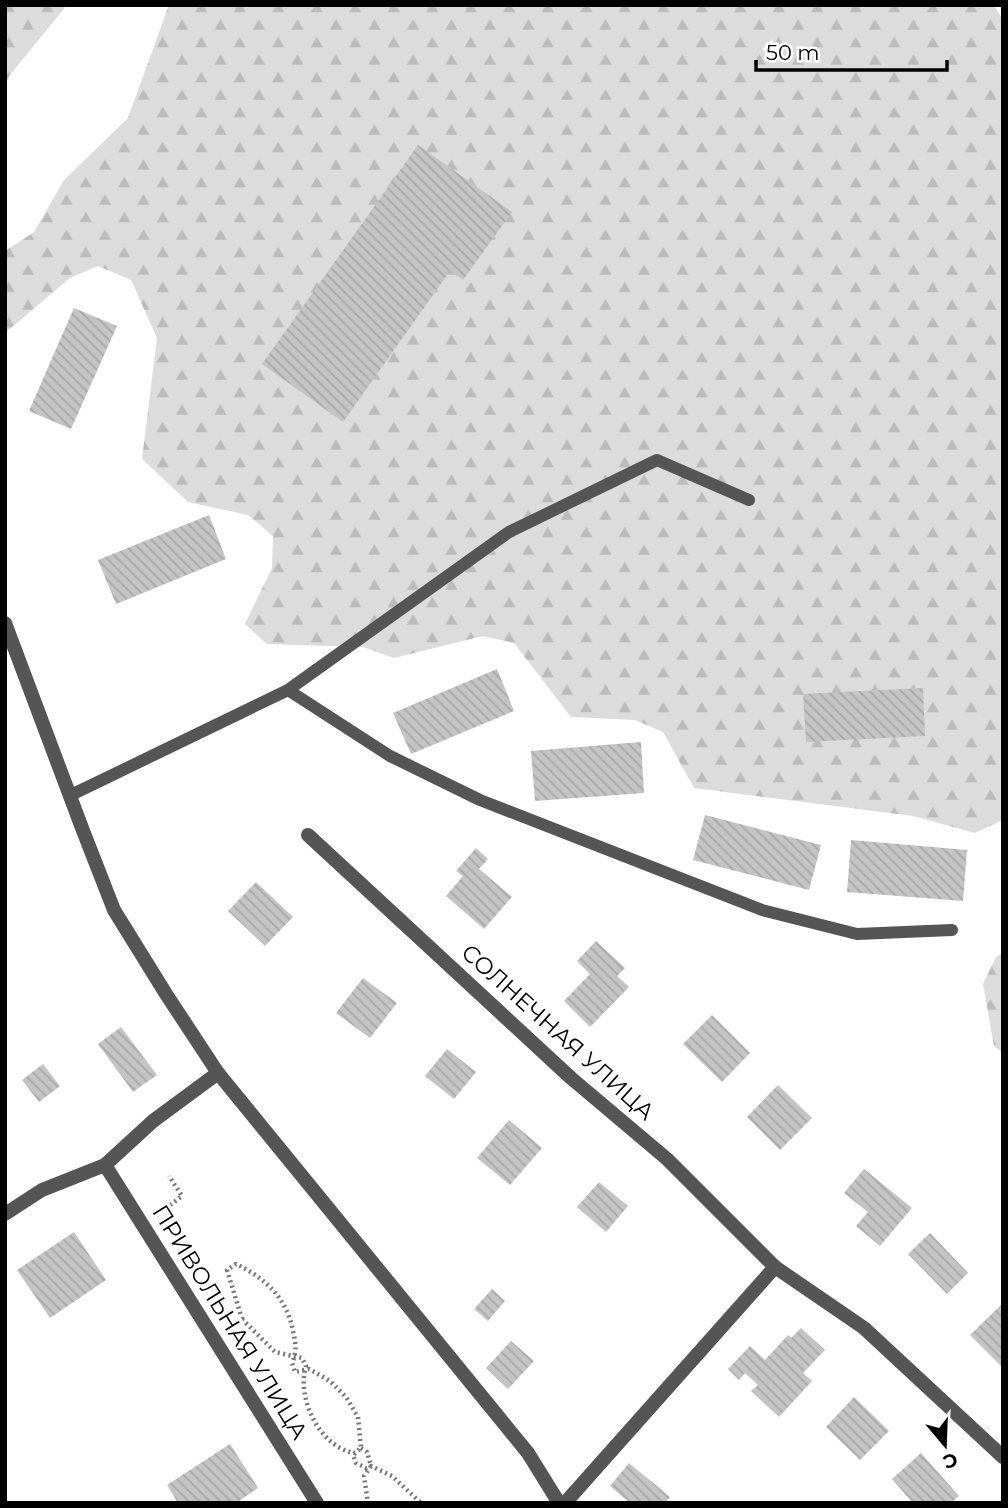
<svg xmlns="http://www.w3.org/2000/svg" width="1008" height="1508" font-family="Montserrat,sans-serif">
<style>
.forest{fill:url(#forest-firs)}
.building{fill:url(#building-back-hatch)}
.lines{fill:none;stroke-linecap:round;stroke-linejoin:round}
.path{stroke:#777;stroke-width:4.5;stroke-dasharray:2 3.5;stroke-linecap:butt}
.lane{stroke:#555;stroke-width:12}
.street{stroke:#555;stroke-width:14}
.labels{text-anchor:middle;stroke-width:7;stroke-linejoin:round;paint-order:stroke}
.street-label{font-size:23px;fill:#000;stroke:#fff}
</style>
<defs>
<pattern id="forest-firs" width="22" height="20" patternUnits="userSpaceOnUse" patternTransform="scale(1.75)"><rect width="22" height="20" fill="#dcdcdc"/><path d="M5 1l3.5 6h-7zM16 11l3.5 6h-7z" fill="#bbb"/></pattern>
<pattern id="building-back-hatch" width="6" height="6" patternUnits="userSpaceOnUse" patternTransform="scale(1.75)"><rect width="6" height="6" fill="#c4c4c4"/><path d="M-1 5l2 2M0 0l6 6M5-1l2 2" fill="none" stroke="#a7a7a7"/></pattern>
</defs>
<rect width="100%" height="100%" fill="#fff"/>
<g class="forest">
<path d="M5 5H67L10 75 5 84Z"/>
<path d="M169 5H994L1003 20V820L975 833 913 816 694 788 663 732 635 720 571 717 514 643 483 636 394 658 363 647 267 644 245 624 272 568 273 536 248 515 188 502 142 459 157 338 131 280 98 266 70 278 5 333V251L34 232 64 180 128 118Z"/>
<path d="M1003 953V1053L994 1046 983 984 996 957Z"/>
</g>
<g class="building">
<path d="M418 145 512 212 463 280 450 271 343 422 262 364Z"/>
<path d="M74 308 117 326 71 429 29 411Z"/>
<path d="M209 515 226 559 116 604 98 560Z"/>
<path d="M497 669 514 711 411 754 393 713Z"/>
<path d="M923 688 925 736 806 742 803 694Z"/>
<path d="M641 742 644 793 535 801 531 751Z"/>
<path d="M705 815 821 845 809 890 693 860Z"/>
<path d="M851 840 967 850 963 901 847 892Z"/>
<path d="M476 848 488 859 479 869 512 897 484 929 446 896 463 876 456 871Z"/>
<path d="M256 882 293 917 265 946 228 911Z"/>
<path d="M596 941 625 968 617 976 629 987 590 1027 564 1001 590 974 577 961Z"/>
<path d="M363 978 397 1003 370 1038 336 1013Z"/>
<path d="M712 1015 750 1053 722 1082 683 1044Z"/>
<path d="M121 1027 157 1075 133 1092 98 1044Z"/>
<path d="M447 1049 476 1072 454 1099 425 1076Z"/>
<path d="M43 1064 60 1086 39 1102 22 1080Z"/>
<path d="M778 1085 812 1118 780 1150 747 1117Z"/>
<path d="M509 1120 542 1148 510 1185 477 1158Z"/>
<path d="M864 1169 912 1208 880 1246 856 1226 868 1212 844 1193Z"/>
<path d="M599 1182 628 1206 606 1232 577 1207Z"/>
<path d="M74 1232 106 1280 50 1318 17 1270Z"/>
<path d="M930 1233 968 1273 947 1294 908 1254Z"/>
<path d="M492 1289 505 1301 488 1321 474 1309Z"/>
<path d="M1003 1303V1368L970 1335Z"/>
<path d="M801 1328 825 1350 803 1373 812 1381 779 1417 751 1391 758 1385 745 1373 739 1380 728 1369 750 1346 765 1360 788 1335 791 1338Z"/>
<path d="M511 1341 534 1361 508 1389 486 1368Z"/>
<path d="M854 1397 889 1431 860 1460 826 1427Z"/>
<path d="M230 1444 258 1488 236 1503H178L167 1485Z"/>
<path d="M921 1453 959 1496 951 1503H913L892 1479Z"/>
<path d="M629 1463 670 1497 665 1503H630L610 1486Z"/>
</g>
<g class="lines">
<g class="path">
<path d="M157 1215 182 1196 169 1176"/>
<path d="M242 1319 275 1352 302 1358 306 1366C296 1398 320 1448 355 1453"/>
<path d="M228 1328 242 1319 227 1270 236 1264C265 1278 287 1298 293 1331 296 1343 297 1352 292 1363L295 1372 309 1369 330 1381 346 1397 358 1417 361 1448 353 1455 356 1463 366 1468 371 1466 392 1476 421 1503"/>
<path d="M361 1448 367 1452 371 1466 364 1476 368 1503"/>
</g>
<g class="lane">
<path d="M288 690 390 756 480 800 762 910 857 934 952 930"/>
<path d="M71 795 288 690 509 532 657 460 749 500"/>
</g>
<g class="street">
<path d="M5 623 82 828 114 910 166 994 218 1073 528 1453 559 1503"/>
<path d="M308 835 571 1078 667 1159 775 1267 864 1328 1003 1457"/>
<path d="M105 1165 317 1503"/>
<path d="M5 1214 42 1190 105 1165 153 1121 218 1073"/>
<path d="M565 1503 775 1267"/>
</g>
</g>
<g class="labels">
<g class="street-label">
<text transform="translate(558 1032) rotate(42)" y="8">СОЛНЕЧНАЯ УЛИЦА</text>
<text transform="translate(230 1322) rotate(58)" y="8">ПРИВОЛЬНАЯ УЛИЦА</text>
</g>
</g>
<rect width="1008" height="1508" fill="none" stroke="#000000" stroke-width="14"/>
<g transform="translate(945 1445) rotate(161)" stroke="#ffffff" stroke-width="5" paint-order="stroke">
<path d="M0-5L12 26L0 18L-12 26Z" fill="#000000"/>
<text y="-10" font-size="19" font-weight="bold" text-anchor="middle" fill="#000000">С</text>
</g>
<path d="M756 60v10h191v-10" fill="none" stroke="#000000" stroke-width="3.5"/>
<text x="766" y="60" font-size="21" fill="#000000" stroke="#ffffff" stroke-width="5" paint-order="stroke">50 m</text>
</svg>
